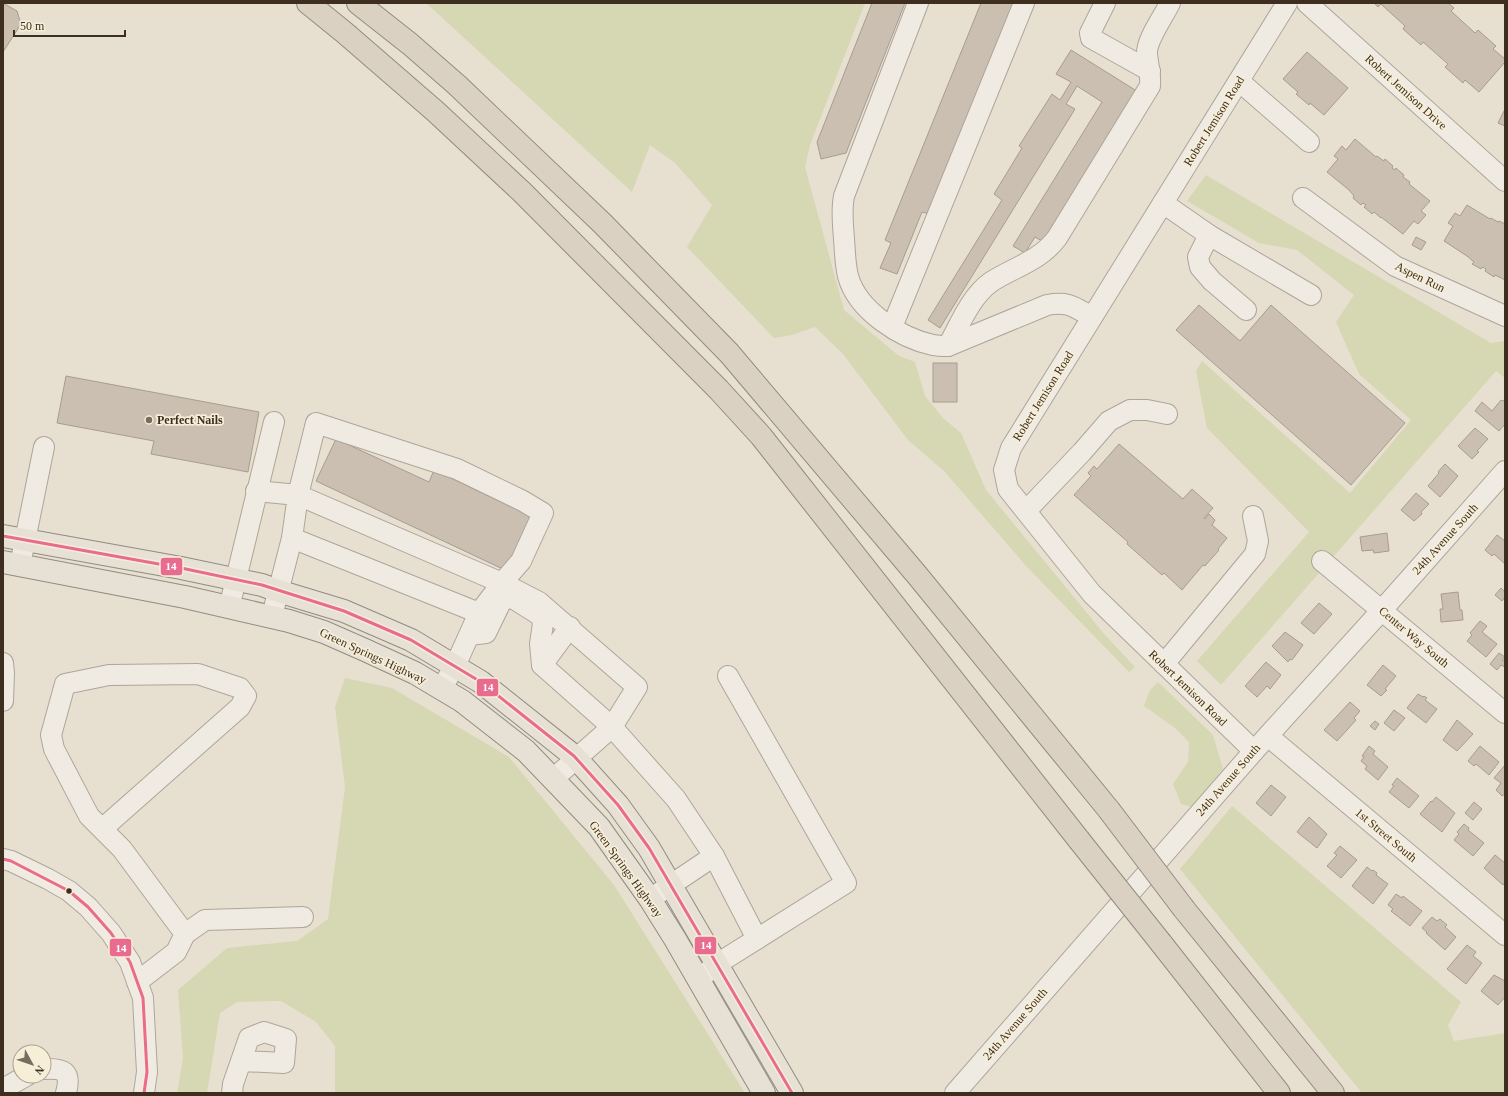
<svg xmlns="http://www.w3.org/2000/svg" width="1508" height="1096" font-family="'Times New Roman',serif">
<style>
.green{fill:#d6d7b3}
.building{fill:#cbbfb2;stroke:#a89c90}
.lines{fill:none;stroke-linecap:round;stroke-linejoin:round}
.minor-casing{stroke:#ada599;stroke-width:22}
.major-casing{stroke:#928b80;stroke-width:24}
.highway-casing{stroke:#928b80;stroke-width:24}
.minor{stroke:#efebe3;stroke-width:20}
.major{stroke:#e6e1d4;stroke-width:22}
.highway{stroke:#dad1c2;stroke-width:22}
.highway-bridge-casing{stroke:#928b80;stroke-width:24;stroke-linecap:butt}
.highway-bridge{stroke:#dad1c2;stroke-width:22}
.bus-1-casing{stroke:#f7eed8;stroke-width:6}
.bus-1{stroke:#e86c8f;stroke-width:3}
.poi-dot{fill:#786c5e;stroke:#f7eed8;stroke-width:1.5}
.bus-dot{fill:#3d2e20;stroke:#f7eed8;stroke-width:1.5}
.labels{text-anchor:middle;stroke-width:3.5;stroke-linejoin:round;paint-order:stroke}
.street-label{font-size:12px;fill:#3d2e20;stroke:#f7eed8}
.poi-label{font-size:12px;font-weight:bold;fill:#3d2e20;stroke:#f7eed8;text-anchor:start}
.line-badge{stroke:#f7eed8;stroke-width:1.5}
.badge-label{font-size:11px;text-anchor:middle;font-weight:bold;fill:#fff}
</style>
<rect width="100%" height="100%" fill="#e7e0d1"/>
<g class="green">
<path d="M426 3H865L810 145 805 167 844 310 899 356 915 362 925 396 943 418 961 433 986 490 1105 635 1135 667 1129 672 1027 567 944 471 908 440 843 354 815 327 792 335 774 338 687 247 712 205 675 163 650 145 632 192Z"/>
<path d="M1206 175 1491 343 1505 341V378L1496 371 1221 685 1197 661 1309 532 1207 428 1196 371 1202 361 1350 493 1411 420 1359 374 1336 322 1354 295 1297 250 1259 243 1187 201Z"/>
<path d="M345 678 392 688 509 757 614 885 745 1093H335V1046L316 1022 281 1001 237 1002 220 1013 207 1093H177L183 1058 178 990 227 948 297 941 328 919 345 787 335 707Z"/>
<path d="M1158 682 1213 735 1223 769 1192 807 1181 804 1173 784 1188 762 1189 742 1175 728 1144 706 1150 690Z"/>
<path d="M1232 806 1461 1002 1448 1025 1454 1041 1505 1033V1093H1362L1180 869Z"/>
</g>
<g class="building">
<path d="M3 3 17 11 21 24 3 52Z"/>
<path d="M872 3H905L846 153 821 159 817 142Z"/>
<path d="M981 3H1014L929 214 922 212 897 274 880 268 891 243 885 240Z"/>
<path d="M1374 3H1448L1454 8 1451 11 1475 33 1478 30 1496 46 1493 49 1505 59V62L1479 92 1465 80 1463 83 1445 67 1448 64 1423 42 1421 45 1403 29 1405 26 1381 4 1378 7Z"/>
<path d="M1071 50 1140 93 1047 244 1035 237 1025 253 1013 246 1102 102 1077 86 1066 104 1075 109 940 328 928 320 1002 200 994 194 1022 148 1019 146 1052 94 1060 100 1071 82 1056 74Z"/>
<path d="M1307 52 1348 88 1324 115 1310 103 1309 105 1296 94 1298 92 1283 79Z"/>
<path d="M1505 109V126L1498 123Z"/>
<path d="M1355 139 1376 157 1377 156 1384 161 1385 159 1393 166 1392 168 1395 170 1396 168 1404 175 1403 177 1410 182 1409 184 1430 201 1421 211 1426 215 1418 224 1414 221 1403 234 1381 217V218L1374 212 1372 214 1364 207 1366 205 1363 203 1361 205 1353 198 1354 196 1349 190 1327 172 1338 159 1334 156 1342 146 1346 150Z"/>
<path d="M1467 205 1490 219 1491 218 1498 222 1499 221 1505 224V280L1495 275 1494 277 1485 271 1486 269 1483 267 1481 269 1472 264 1474 262 1467 256 1444 241 1453 226 1448 223 1455 213 1460 216Z"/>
<path d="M1416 237 1426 242 1421 250 1412 245Z"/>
<path d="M1199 305 1240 341 1271 305 1405 423 1351 485 1176 330Z"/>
<rect x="933" y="363" width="24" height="39"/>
<path d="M66 376 259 412 248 472 151 454 154 441 57 423Z"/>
<path d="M1505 399V424L1499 431 1475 411 1482 402 1492 411 1501 400 1503 401Z"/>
<path d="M1475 428 1488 439 1477 451 1479 452 1472 459 1458 446Z"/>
<path d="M336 439 429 482 434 470 533 517 507 571 316 481Z"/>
<path d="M1119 444 1183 499 1192 489 1213 508 1204 518 1205 519 1209 514 1215 520 1212 525 1227 538 1218 549 1219 550 1205 566 1203 565 1182 590 1164 573 1162 575 1127 544 1128 542 1074 495 1091 476 1088 473 1094 466 1097 469Z"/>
<path d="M1445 464 1458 476 1440 497 1428 486 1439 473 1438 472Z"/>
<path d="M1416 493 1429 504 1421 512 1422 514 1414 521 1401 510Z"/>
<path d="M1387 533 1389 551 1374 553 1373 550 1362 551 1360 537Z"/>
<path d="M1497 535 1505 541V564L1494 554 1492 556 1485 550Z"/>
<path d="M1501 588 1505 592V597L1502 601 1495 595Z"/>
<path d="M1458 592 1460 610H1462L1463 620 1441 622 1440 609H1443L1441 594Z"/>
<path d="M1319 603 1332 614 1314 634 1301 623Z"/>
<path d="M1480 621 1487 626 1482 632 1497 644 1486 657 1467 641 1472 635 1470 633Z"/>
<path d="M1285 632 1303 645 1292 660 1290 659 1288 662 1272 646Z"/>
<path d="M1499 653 1505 657 1502 660 1504 661 1505 660V667L1501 665 1497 670 1490 664Z"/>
<path d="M1266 662 1281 675 1270 689 1267 686 1257 697 1245 686Z"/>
<path d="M1383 665 1396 676 1385 689 1387 690 1381 696 1367 685Z"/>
<path d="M1418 694 1423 697 1424 696 1427 698 1425 700 1437 709 1426 723 1407 708Z"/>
<path d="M1350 702 1360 711 1354 718 1356 720 1337 741 1324 730Z"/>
<path d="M1394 710 1405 718 1394 731 1384 723Z"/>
<path d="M1457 720 1473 734 1457 751 1443 740Z"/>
<path d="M1375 721 1379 724 1375 730 1370 726Z"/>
<path d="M1369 746 1375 751 1373 754 1388 767 1378 780 1365 769 1367 766 1361 761 1364 757 1362 756Z"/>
<path d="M1480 746 1499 762 1489 775 1476 764 1474 766 1468 761Z"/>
<path d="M1505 765V794L1502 796 1496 790 1501 783 1494 778Z"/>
<path d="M1397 778 1419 796 1409 808 1389 792 1394 786 1392 785Z"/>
<path d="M1271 785 1286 797 1271 816 1256 803Z"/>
<path d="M1436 797 1455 813 1442 832 1420 814 1431 801 1432 802Z"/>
<path d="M1474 802 1482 809 1473 820 1465 813Z"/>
<path d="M1309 817 1327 834 1317 848 1297 832Z"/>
<path d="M1464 824 1469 828 1468 830 1484 843 1473 856 1454 840 1459 834 1457 832Z"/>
<path d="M1340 846 1357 860 1341 878 1327 866 1337 855 1334 853Z"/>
<path d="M1495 855 1505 863V882L1503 885 1484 868Z"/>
<path d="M1367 867 1372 871 1373 870 1377 873 1376 875 1388 884 1373 904 1352 886Z"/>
<path d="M1396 894 1402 898 1403 896 1422 911 1410 926 1391 911 1393 909 1388 905Z"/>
<path d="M1432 917 1437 921 1440 919 1447 925 1445 927 1456 937 1445 950 1426 933 1427 932 1422 928Z"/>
<path d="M1467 945 1476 952 1473 956 1482 963 1466 984 1447 969Z"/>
<path d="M1494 975 1505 981V997L1498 1005 1481 991Z"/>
</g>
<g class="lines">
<g class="minor-casing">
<g id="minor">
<path d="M918 3 844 196C841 211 843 224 844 239 845 251 845 264 848 276 857 310 900 338 933 345 938 346 943 346 948 346L1047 305C1069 301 1074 307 1092 317"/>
<path d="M1105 3 1090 33 1091 38 1150 71"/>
<path d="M1307 3 1505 181"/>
<path d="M1239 81 1309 142"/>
<path d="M1303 198 1395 266 1505 316"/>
<path d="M1163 203 1209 235 1311 295"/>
<path d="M1209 235 1198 257 1200 267 1212 281 1246 310"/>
<path d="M892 327 1024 3"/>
<path d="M948 346C960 324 971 296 991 282 1014 267 1040 261 1057 238L1150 86C1151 74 1148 65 1147 54 1146 40 1164 16 1170 3"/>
<path d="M316 423 457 469 523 501 543 513 521 561 502 583 298 495Z"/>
<path d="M256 491 298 495 292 538"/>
<path d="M1026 511 1082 452 1109 421 1130 410H1147L1167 414"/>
<path d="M1322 561 1505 713"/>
<path d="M20 565 44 447"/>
<path d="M229 608 274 422"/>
<path d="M272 616 292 538 479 613"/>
<path d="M3 663 4 673 3 701"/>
<path d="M1164 664 1255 554 1258 541 1253 516"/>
<path d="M542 665 570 627"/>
<path d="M441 689 455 666 479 613 502 583 539 602 637 687 612 727 542 665 540 644 543 623 541 616 514 599 506 598 501 602 486 633 469 635"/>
<path d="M1268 736 1505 935"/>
<path d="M1254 751 1092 594 1008 489 1004 470 1011 448 1287 3"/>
<path d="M553 779 612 727 676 799 714 856"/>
<path d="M102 829 240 707 246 696 240 688 198 674 109 675 65 684 51 735 54 749 89 816 122 849 185 934 176 952 137 982"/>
<path d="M3 859 11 861 48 879 69 891 88 907 111 933 130 962 143 998 147 1072 144 1093"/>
<path d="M650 899 714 856 757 939"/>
<path d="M185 934 205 920 303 917"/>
<path d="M699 979 717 964 846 883 728 676"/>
<path d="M44 1069C63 1068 72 1071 66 1093"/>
<path d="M3 1089 26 1076"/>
<path d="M232 1093 233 1084 249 1038 264 1032 286 1039 284 1063 241 1061"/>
<path d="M955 1093 1254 751 1382 610 1505 471"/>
</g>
</g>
<g class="major-casing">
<g id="major">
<path d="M3 536 181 568 262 585 278 591 344 611 411 640 481 682 574 756 618 805 649 848 792 1093"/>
<path d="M3 562 185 597 289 621 324 632 365 650 415 673 462 701 526 751 599 827 650 899 675 939 764 1093"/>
</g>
</g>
<g class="highway-casing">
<g id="highway">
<path d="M308 3 345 33 435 111 522 192 719 390 761 436 1079 840"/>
<path d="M358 3 410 44 457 85 602 223 729 353 917 575 1109 810"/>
<path d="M1184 909 1333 1093"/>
<path d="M1161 943 1279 1093"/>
</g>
</g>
<use href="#minor" class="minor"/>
<use href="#major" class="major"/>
<use href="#highway" class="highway"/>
<g class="highway-bridge-casing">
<g id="highway-bridge">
<path d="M1109 810 1184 909"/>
<path d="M1079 840 1161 943"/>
</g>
</g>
<use href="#highway-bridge" class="highway-bridge"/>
<g class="bus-1-casing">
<g id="bus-1">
<path d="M3 536 181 568 262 585 344 611 411 640 481 682 574 756 618 805 649 848 792 1093"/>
<path d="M3 859 11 861 69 891 88 907 111 933 130 962 143 998 147 1072 144 1093"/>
</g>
</g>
<use href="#bus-1" class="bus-1"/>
</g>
<circle class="poi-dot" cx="149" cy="420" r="4"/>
<circle class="bus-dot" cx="69" cy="891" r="3.5"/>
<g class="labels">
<g class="street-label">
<text transform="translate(1406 92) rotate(42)" y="4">Robert Jemison Drive</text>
<text transform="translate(1214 121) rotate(-58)" y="4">Robert Jemison Road</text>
<text transform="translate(1420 277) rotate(26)" y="4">Aspen Run</text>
<text transform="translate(1043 396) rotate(-58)" y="4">Robert Jemison Road</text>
<text transform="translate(1445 539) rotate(-48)" y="4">24th Avenue South</text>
<text transform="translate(1414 637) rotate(40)" y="4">Center Way South</text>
<text transform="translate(373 656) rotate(25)" y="4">Green Springs Highway</text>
<text transform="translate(1188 688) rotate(44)" y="4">Robert Jemison Road</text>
<text transform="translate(1228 780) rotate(-49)" y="4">24th Avenue South</text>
<text transform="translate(1386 835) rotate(40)" y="4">1st Street South</text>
<text transform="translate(626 869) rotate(54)" y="4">Green Springs Highway</text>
<text transform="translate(1015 1024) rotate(-49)" y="4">24th Avenue South</text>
</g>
<g class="poi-label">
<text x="157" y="424">Perfect Nails</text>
</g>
</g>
<g class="line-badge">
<rect x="160" y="557" width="23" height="19" rx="4" fill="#e86c8f"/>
<rect x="476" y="678" width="23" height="19" rx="4" fill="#e86c8f"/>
<rect x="694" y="936" width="23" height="19" rx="4" fill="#e86c8f"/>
<rect x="109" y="938" width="23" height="19" rx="4" fill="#e86c8f"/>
</g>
<g class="badge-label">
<text x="171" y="570">14</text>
<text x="488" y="691">14</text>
<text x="706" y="949">14</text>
<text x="121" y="952">14</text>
</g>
<rect width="1508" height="1096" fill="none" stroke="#3d2e20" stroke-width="8"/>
<g transform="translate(32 1064) rotate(130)"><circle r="19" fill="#f7eed8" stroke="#ada18e"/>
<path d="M0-3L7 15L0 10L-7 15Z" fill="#786c5e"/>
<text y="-6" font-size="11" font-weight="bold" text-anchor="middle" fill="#3d2e20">N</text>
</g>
<path d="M14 30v6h111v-6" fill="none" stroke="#3d2e20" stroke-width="2"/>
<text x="20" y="30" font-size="12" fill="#3d2e20" stroke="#f7eed8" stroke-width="3" paint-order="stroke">50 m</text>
</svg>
